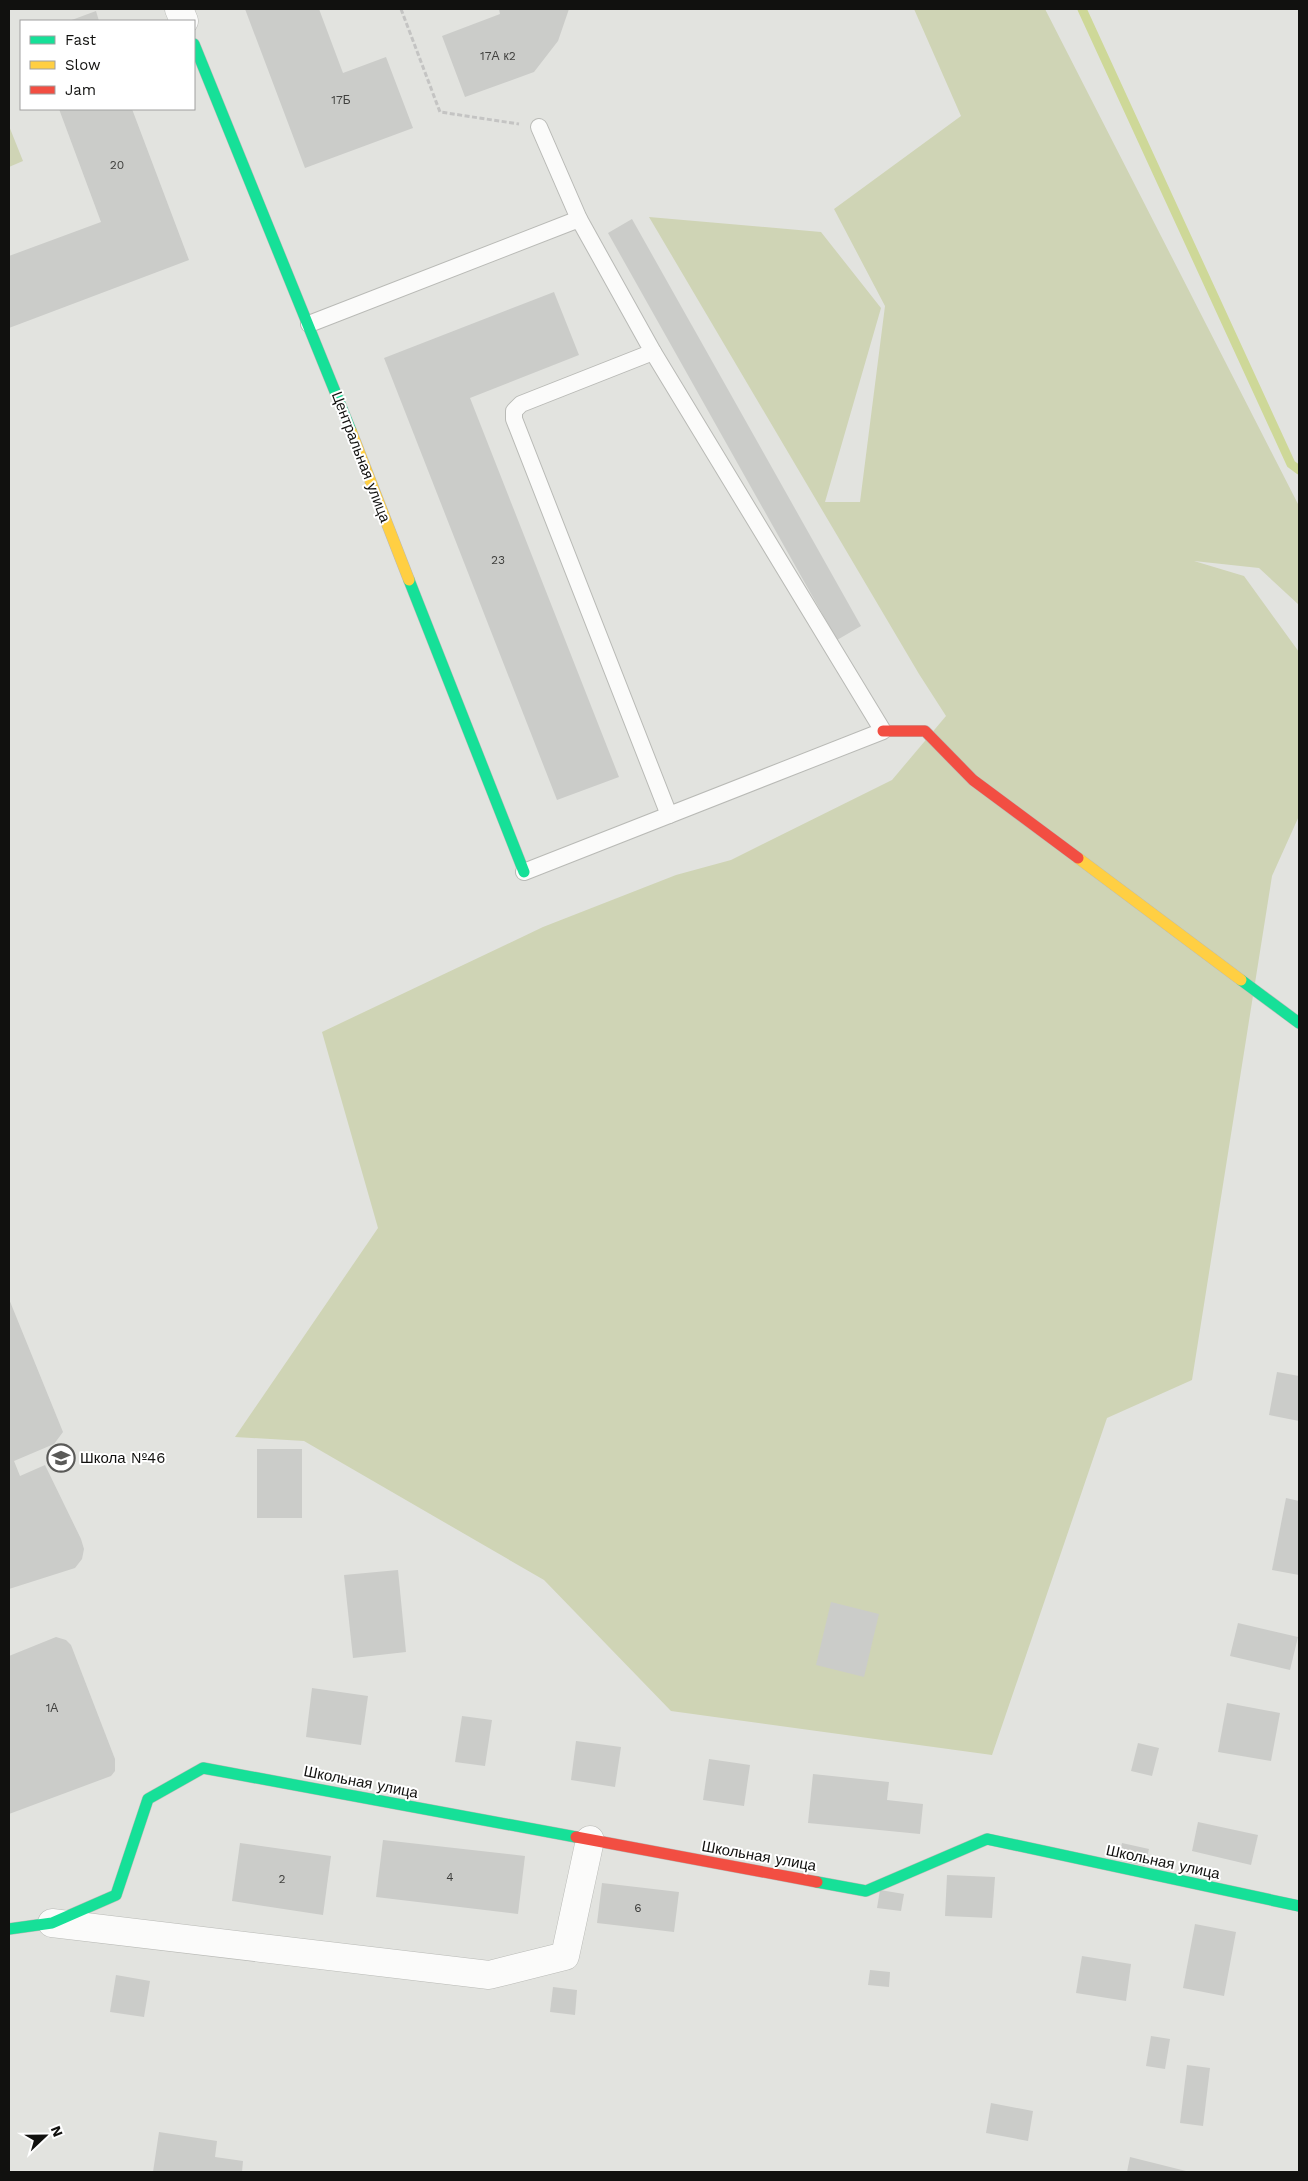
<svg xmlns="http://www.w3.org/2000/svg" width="1308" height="2181" font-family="'Work Sans',sans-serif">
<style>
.green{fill:#cfd4b5}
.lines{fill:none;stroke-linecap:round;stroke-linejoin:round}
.stream{stroke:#ced898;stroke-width:9}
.building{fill:#cbccc9}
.lane-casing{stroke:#b9bab6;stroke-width:18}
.street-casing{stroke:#b9bab6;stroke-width:29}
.fast-casing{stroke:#b9bab6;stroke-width:12}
.slow-casing{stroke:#b9bab6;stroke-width:12}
.jam-casing{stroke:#b9bab6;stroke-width:12}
.path{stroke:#c4c4c3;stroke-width:3;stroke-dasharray:5 2.5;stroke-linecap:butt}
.lane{stroke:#fbfbfa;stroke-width:16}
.street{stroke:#fbfbfa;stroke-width:28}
.fast{stroke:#16e098;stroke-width:11}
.slow{stroke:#ffcf43;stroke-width:11}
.jam{stroke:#f24e42;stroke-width:11}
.labels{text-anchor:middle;stroke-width:4;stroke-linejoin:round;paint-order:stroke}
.number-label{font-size:12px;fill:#40403e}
.street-label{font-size:15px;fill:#11110f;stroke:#fff}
.poi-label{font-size:15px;fill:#11110f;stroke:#fff;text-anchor:start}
</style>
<rect width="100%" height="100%" fill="#e2e3df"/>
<g class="green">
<path d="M914 9H1045L1299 506V605L1259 568 1194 561 1244 576 1299 652V816L1272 876 1192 1380 1107 1418 992 1755 671 1711 544 1580 304 1441 235 1437 378 1228 322 1032 543 927 676 875 731 860 892 780 946 716 919 674 649 217 821 232 881 308 825 502H860L885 306 834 209 961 116Z"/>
<path d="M9 126 23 161 9 167Z"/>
</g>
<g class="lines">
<path class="stream" d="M1082 9 1291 464 1299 470"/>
</g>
<g class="building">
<path d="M245 9H319L343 73 386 57 413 128 305 168Z"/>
<path d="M499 9H569L558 41 534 72 465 97 442 36 500 14Z"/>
<path d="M96 11 99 21H69Z"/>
<path d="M59 109H132L189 260 9 328V256L101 222Z"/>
<path d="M632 219 861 626 837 640 608 233Z"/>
<path d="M554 292 579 355 470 398 619 777 557 800 384 358Z"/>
<path d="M9 1299 63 1432 54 1444 14 1461 20 1476 45 1465 81 1539 84 1549 82 1559 75 1568 9 1589Z"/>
<path d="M1277 1372 1299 1376V1421L1269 1415Z"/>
<rect x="257" y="1449" width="45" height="69"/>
<path d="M1286 1498 1299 1501V1575L1272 1570Z"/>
<path d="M398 1570 406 1652 353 1658 344 1575Z"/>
<path d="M831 1602 879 1614 864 1677 816 1665Z"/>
<path d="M1238 1623 1298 1637 1290 1670 1230 1656Z"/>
<path d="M56 1637 66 1640 71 1645 115 1759V1771L111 1776 9 1814V1656Z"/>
<path d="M312 1688 368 1696 361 1745 306 1737Z"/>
<path d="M1227 1703 1280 1713 1271 1761 1218 1752Z"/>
<path d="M462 1716 492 1720 485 1766 455 1762Z"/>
<path d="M576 1741 621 1747 615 1787 571 1780Z"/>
<path d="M1138 1743 1159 1748 1152 1776 1131 1771Z"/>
<path d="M709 1759 750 1765 744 1806 703 1800Z"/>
<path d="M813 1774 889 1782 887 1800 923 1804 920 1834 808 1823Z"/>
<path d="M1198 1822 1258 1835 1251 1865 1192 1851Z"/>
<path d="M383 1840 525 1856 518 1914 376 1897Z"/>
<path d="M240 1843 331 1856 323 1915 232 1901Z"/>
<path d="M1122 1843 1149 1849 1145 1866 1118 1860Z"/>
<path d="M947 1875 995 1877 992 1918 945 1916Z"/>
<path d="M602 1883 679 1892 674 1932 597 1923Z"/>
<path d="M880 1890 904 1894 901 1911 877 1908Z"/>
<path d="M1195 1924 1236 1932 1224 1996 1183 1988Z"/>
<path d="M1082 1956 1131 1964 1126 2001 1076 1993Z"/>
<path d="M870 1970 890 1972 889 1987 868 1985Z"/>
<path d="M116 1975 150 1981 144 2017 110 2012Z"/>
<path d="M553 1987 577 1990 575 2015 550 2012Z"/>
<path d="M1151 2036 1170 2039 1165 2069 1146 2066Z"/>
<path d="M1187 2065 1210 2068 1203 2126 1180 2123Z"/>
<path d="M991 2103 1033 2111 1028 2141 986 2133Z"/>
<path d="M159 2132 217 2141 215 2157 243 2161 242 2172H153Z"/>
<path d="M1130 2157 1190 2172H1127Z"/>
</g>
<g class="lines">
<g class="lane-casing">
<g id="lane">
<path d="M539 127 579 219"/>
<path d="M309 324 579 219 653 352 521 404 514 411V419L669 815"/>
<path d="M524 872 883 731 653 352"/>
</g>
</g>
<g class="street-casing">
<g id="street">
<path d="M179 9 184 21"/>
<path d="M52 1923 489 1975 565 1956 590 1840"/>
</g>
</g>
<g class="fast-casing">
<g id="fast">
<path d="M194 44 351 431"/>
<path d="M409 580 524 872"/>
<path d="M1241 980 1299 1023"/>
<path d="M817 1882 866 1891 987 1839 1299 1906"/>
<path d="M9 1929 52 1923 116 1895 148 1799 203 1768 576 1837"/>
</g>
</g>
<g class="slow-casing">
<g id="slow">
<path d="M351 431 409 580"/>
<path d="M1078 858 1241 980"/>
</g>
</g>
<g class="jam-casing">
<g id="jam">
<path d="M883 731H925L973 780 1078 858"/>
<path d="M576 1837 817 1882"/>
</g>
</g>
<path class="path" d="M401 9 440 112 519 124"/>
<use href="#lane" class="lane"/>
<use href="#street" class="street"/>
<use href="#fast" class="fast"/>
<use href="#slow" class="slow"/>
<use href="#jam" class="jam"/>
</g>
<defs>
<g id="school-ring" transform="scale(1.4375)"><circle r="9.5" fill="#fff" stroke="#5a5a58" stroke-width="1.5"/><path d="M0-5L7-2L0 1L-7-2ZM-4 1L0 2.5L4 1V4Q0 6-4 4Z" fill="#5a5a58"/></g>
</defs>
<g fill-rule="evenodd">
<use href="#school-ring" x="61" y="1458"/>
</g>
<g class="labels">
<g class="number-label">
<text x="498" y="60">17А к2</text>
<text x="341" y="104">17Б</text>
<text x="117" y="169">20</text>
<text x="498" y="564">23</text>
<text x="52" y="1712">1А</text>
<text x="450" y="1881">4</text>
<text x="282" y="1883">2</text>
<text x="638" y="1912">6</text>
</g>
<g class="street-label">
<text transform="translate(361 457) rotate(69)" y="5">Центральная улица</text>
<text transform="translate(361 1782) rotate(11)" y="5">Школьная улица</text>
<text transform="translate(759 1856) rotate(10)" y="5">Школьная улица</text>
<text transform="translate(1163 1862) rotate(12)" y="5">Школьная улица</text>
</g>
<g class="poi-label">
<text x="80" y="1463">Школа №46</text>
</g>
</g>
<rect width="1308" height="2181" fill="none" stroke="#11110f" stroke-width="20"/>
<rect x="20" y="20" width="175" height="90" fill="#ffffff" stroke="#a0a09f"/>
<rect x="30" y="36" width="25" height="8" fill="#16e098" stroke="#a0a09f"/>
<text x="65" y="45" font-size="15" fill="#11110f">Fast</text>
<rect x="30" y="61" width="25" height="8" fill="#ffcf43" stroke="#a0a09f"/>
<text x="65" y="70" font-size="15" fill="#11110f">Slow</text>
<rect x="30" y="86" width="25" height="8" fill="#f24e42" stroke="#a0a09f"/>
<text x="65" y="95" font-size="15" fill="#11110f">Jam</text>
<g transform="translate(45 2136) rotate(68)" stroke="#ffffff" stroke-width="4" paint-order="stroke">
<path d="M0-4L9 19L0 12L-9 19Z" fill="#11110f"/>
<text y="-8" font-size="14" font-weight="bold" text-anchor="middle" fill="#11110f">N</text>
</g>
</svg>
